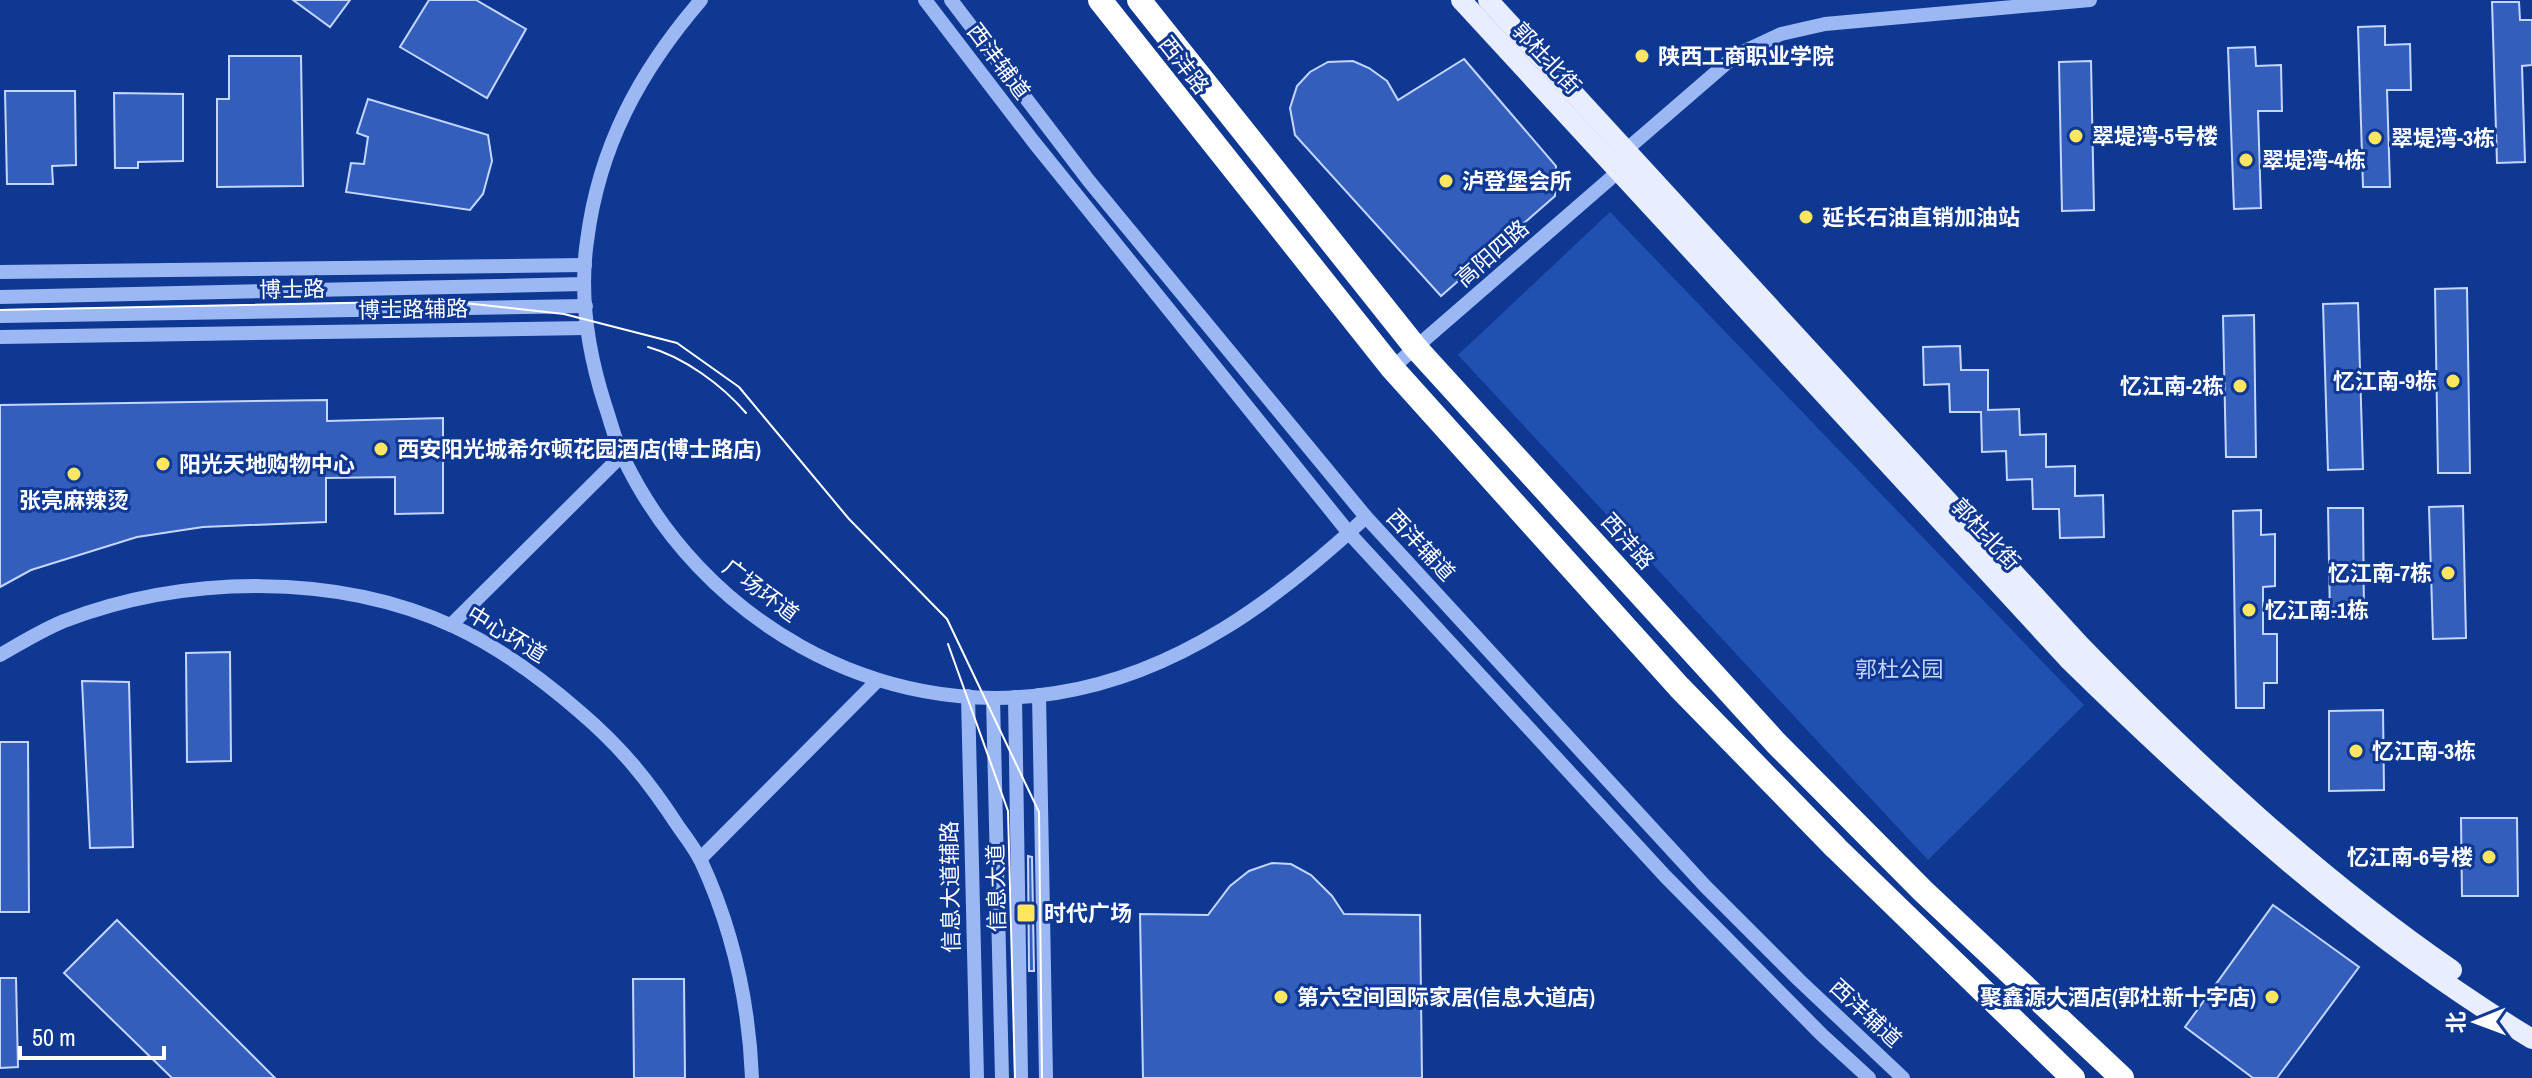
<svg xmlns="http://www.w3.org/2000/svg" width="2532" height="1078" font-family="'Archivo Narrow','Noto Sans SC',sans-serif">
<style>
.green{fill:#2150b3}
.building{fill:#345ebb;stroke:#c4d6fe;stroke-width:2}
.lines{fill:none;stroke-linecap:round;stroke-linejoin:round}
.minor{stroke:#9cb8f4;stroke-width:14}
.major{stroke:#e9eeff;stroke-width:20}
.highway{stroke:#fff;stroke-width:24}
.tram{stroke:#fff;stroke-width:2}
.poi-dot{fill:#ffe65f;stroke:#0f3893;stroke-width:3}
.labels{text-anchor:middle;stroke-width:6;stroke-linejoin:round;paint-order:stroke}
.poi-label{font-size:22px;font-weight:bold;fill:#fff;stroke:#0f3893;text-anchor:start}
.street-label{font-size:22px;fill:#fff;stroke:#0f3893}
.park-label{font-size:22px;fill:#c4d6fe;stroke:#0f3893}
</style>
<rect width="100%" height="100%" fill="#0f3893"/>
<path class="green" d="M1610 212 2084 705 1928 860 1458 355Z"/>
<g class="building">
<path d="M293 0H350L330 27Z"/>
<path d="M429 0H476L526 29 487 98 400 47Z"/>
<path d="M2492 2H2519L2520 20H2532V65L2522 66 2525 162 2497 163Z"/>
<path d="M2385 26V45L2410 44 2411 90H2387L2390 187H2363L2358 27Z"/>
<path d="M2255 47 2256 66 2281 65 2282 111H2258L2261 208 2234 209 2228 48Z"/>
<path d="M229 56H301L303 186 217 187V99H229Z"/>
<path d="M1464 59 1556 166 1555 196 1441 296 1295 135 1290 108 1297 86 1310 72 1328 62 1353 61 1369 68 1387 81 1398 100Z"/>
<path d="M2091 61 2094 210 2062 211 2059 62Z"/>
<path d="M5 91H75L76 165 52 166 53 184H7Z"/>
<path d="M114 93 183 94V161L138 162V168H115Z"/>
<path d="M368 99 488 135 492 161 483 194 470 210 346 192 351 163 364 164 368 137 357 133Z"/>
<path d="M2467 288 2470 473H2438L2435 289Z"/>
<path d="M2358 303 2363 469 2328 470 2323 304Z"/>
<path d="M2254 315 2256 457H2226L2223 316Z"/>
<path d="M1960 346 1961 370H1988V410L2019 409 2020 435 2046 434V467L2075 466V496L2103 495 2104 537 2060 538 2059 509H2033L2032 479 2007 480 2006 451 1982 452 1981 412H1950L1949 384 1924 385 1923 347Z"/>
<path d="M327 400V421L443 418V513L395 514V477L326 478V522L203 527 137 537 31 570 0 587V405Z"/>
<path d="M2463 506 2466 638 2433 639 2429 507Z"/>
<path d="M2328 508H2363L2364 616 2330 617Z"/>
<path d="M2261 510V535L2275 534V586L2263 587V634H2277V683H2264V708H2236L2233 511Z"/>
<path d="M230 652 231 761 187 762 186 653Z"/>
<path d="M82 681 129 682 133 847 90 848Z"/>
<path d="M2383 710 2384 790 2329 791V711Z"/>
<path d="M0 742H28L29 912H0Z"/>
<path d="M2461 818H2517L2518 896H2462Z"/>
<path d="M1028 856 1032 857 1034 971H1029Z"/>
<path d="M1272 863 1291 864 1311 875 1332 896 1344 914 1420 915 1422 1078H1143L1140 914 1208 915 1230 886 1249 871Z"/>
<path d="M2273 905 2359 967 2277 1078H2253L2185 1027Z"/>
<path d="M117 920 275 1078H172L64 973Z"/>
<path d="M0 978H16L18 1067 0 1068Z"/>
<path d="M633 979H684L685 1078H634Z"/>
</g>
<g class="lines">
<g class="minor">
<path d="M701 0C640 71 599 146 587 241 579 296 588 352 605 405 611 422 615 441 623 457 700 619 877 722 1056 693 1178 674 1278 599 1366 517"/>
<path d="M925 0 1033 141 1349 533 1665 876 1822 1035 1869 1078"/>
<path d="M951 0 1089 181 1366 517 1705 886 1799 980 1903 1078"/>
<path d="M0 272 585 265"/>
<path d="M0 297 584 284"/>
<path d="M0 316 586 306"/>
<path d="M0 337 587 328"/>
<path d="M1392 368 1619 171 1626 150 1736 55 1781 34 1825 24 2090 0"/>
<path d="M451 625 622 455"/>
<path d="M0 655C21 643 42 630 64 621 185 575 336 572 455 627 500 648 542 679 580 712 621 747 648 780 678 826 686 837 695 849 701 861 733 930 749 1003 752 1078"/>
<path d="M1039 695 1046 1078"/>
<path d="M968 696 977 1078"/>
<path d="M1015 697 1021 1078"/>
<path d="M993 698 1002 1078"/>
<path d="M700 859 878 680"/>
</g>
<g class="major">
<path d="M1461 0 2068 659C2211 799 2360 935 2532 1039"/>
<path d="M1488 0 2081 646C2196 764 2317 877 2452 970"/>
</g>
<g class="highway">
<path d="M1100 0 1392 368 1679 687 1836 848 2073 1078"/>
<path d="M1139 0 1416 348 1776 743 1923 891 2122 1078"/>
</g>
<g class="tram">
<path d="M0 310 446 301 564 314 677 343 739 387 849 519 947 619 1039 812 1042 1078"/>
<path d="M648 347C684 357 722 385 746 413"/>
<path d="M948 644 1008 811 1015 1078"/>
</g>
</g>
<g class="poi-dot">
<circle cx="1642" cy="56" r="8"/>
<circle cx="2076" cy="136" r="8"/>
<circle cx="2375" cy="138" r="8"/>
<circle cx="2246" cy="160" r="8"/>
<circle cx="1446" cy="181" r="8"/>
<circle cx="1806" cy="217" r="8"/>
<circle cx="2453" cy="381" r="8"/>
<circle cx="2240" cy="386" r="8"/>
<circle cx="381" cy="449" r="8"/>
<circle cx="163" cy="464" r="8"/>
<circle cx="74" cy="474" r="8"/>
<circle cx="2448" cy="573" r="8"/>
<circle cx="2249" cy="610" r="8"/>
<circle cx="2356" cy="751" r="8"/>
<circle cx="2489" cy="857" r="8"/>
<rect x="1016" y="903" width="20" height="20" rx="4"/>
<circle cx="1281" cy="997" r="8"/>
<circle cx="2272" cy="997" r="8"/>
</g>
<g class="labels">
<g class="poi-label">
<text x="1658" y="64">陕西工商职业学院</text>
<text x="2092" y="144">翠堤湾-5号楼</text>
<text x="2391" y="146">翠堤湾-3栋</text>
<text x="2262" y="168">翠堤湾-4栋</text>
<text x="1462" y="189">泸登堡会所</text>
<text x="1822" y="225">延长石油直销加油站</text>
<text x="2437" y="389" text-anchor="end">忆江南-9栋</text>
<text x="2224" y="394" text-anchor="end">忆江南-2栋</text>
<text x="397" y="457">西安阳光城希尔顿花园酒店(博士路店)</text>
<text x="179" y="472">阳光天地购物中心</text>
<text x="74" y="508" text-anchor="middle">张亮麻辣烫</text>
<text x="2432" y="581" text-anchor="end">忆江南-7栋</text>
<text x="2265" y="618">忆江南-1栋</text>
<text x="2372" y="759">忆江南-3栋</text>
<text x="2473" y="865" text-anchor="end">忆江南-6号楼</text>
<text x="1044" y="921">时代广场</text>
<text x="1297" y="1005">第六空间国际家居(信息大道店)</text>
<text x="2256" y="1005" text-anchor="end">聚鑫源大酒店(郭杜新十字店)</text>
</g>
<g class="street-label">
<text transform="translate(1547 58) rotate(47)" y="8">郭杜北街</text>
<text transform="translate(999 61) rotate(53)" y="8">西沣辅道</text>
<text transform="translate(1184 65) rotate(52)" y="8">西沣路</text>
<text transform="translate(1492 253) rotate(-41)" y="8">高阳四路</text>
<text transform="translate(292 289) rotate(-1)" y="8">博士路</text>
<text transform="translate(413 309) rotate(-1)" y="8">博士路辅路</text>
<text transform="translate(1986 534) rotate(47)" y="8">郭杜北街</text>
<text transform="translate(1628 541) rotate(48)" y="8">西沣路</text>
<text transform="translate(1421 545) rotate(47)" y="8">西沣辅道</text>
<text transform="translate(761 590) rotate(37)" y="8">广场环道</text>
<text transform="translate(507 634) rotate(31)" y="8">中心环道</text>
<text transform="translate(950 887) rotate(-91)" y="8">信息大道辅路</text>
<text transform="translate(996 888) rotate(-91)" y="8">信息大道</text>
<text transform="translate(1866 1013) rotate(43)" y="8">西沣辅道</text>
</g>
<g class="park-label">
<text x="1899" y="677">郭杜公园</text>
</g>
</g>
<g transform="translate(2476 1022) rotate(269)" stroke="#0f3893" stroke-width="6" paint-order="stroke">
<path d="M0-6L14 30L0 20L-14 30Z" fill="#ffffff"/>
<text y="-12" font-size="22" font-weight="bold" text-anchor="middle" fill="#ffffff">北</text>
</g>
<path d="M20 1046v12h144v-12" fill="none" stroke="#ffffff" stroke-width="4"/>
<text x="32" y="1046" font-size="24" fill="#ffffff" stroke="#0f3893" stroke-width="6" paint-order="stroke">50 m</text>
</svg>
